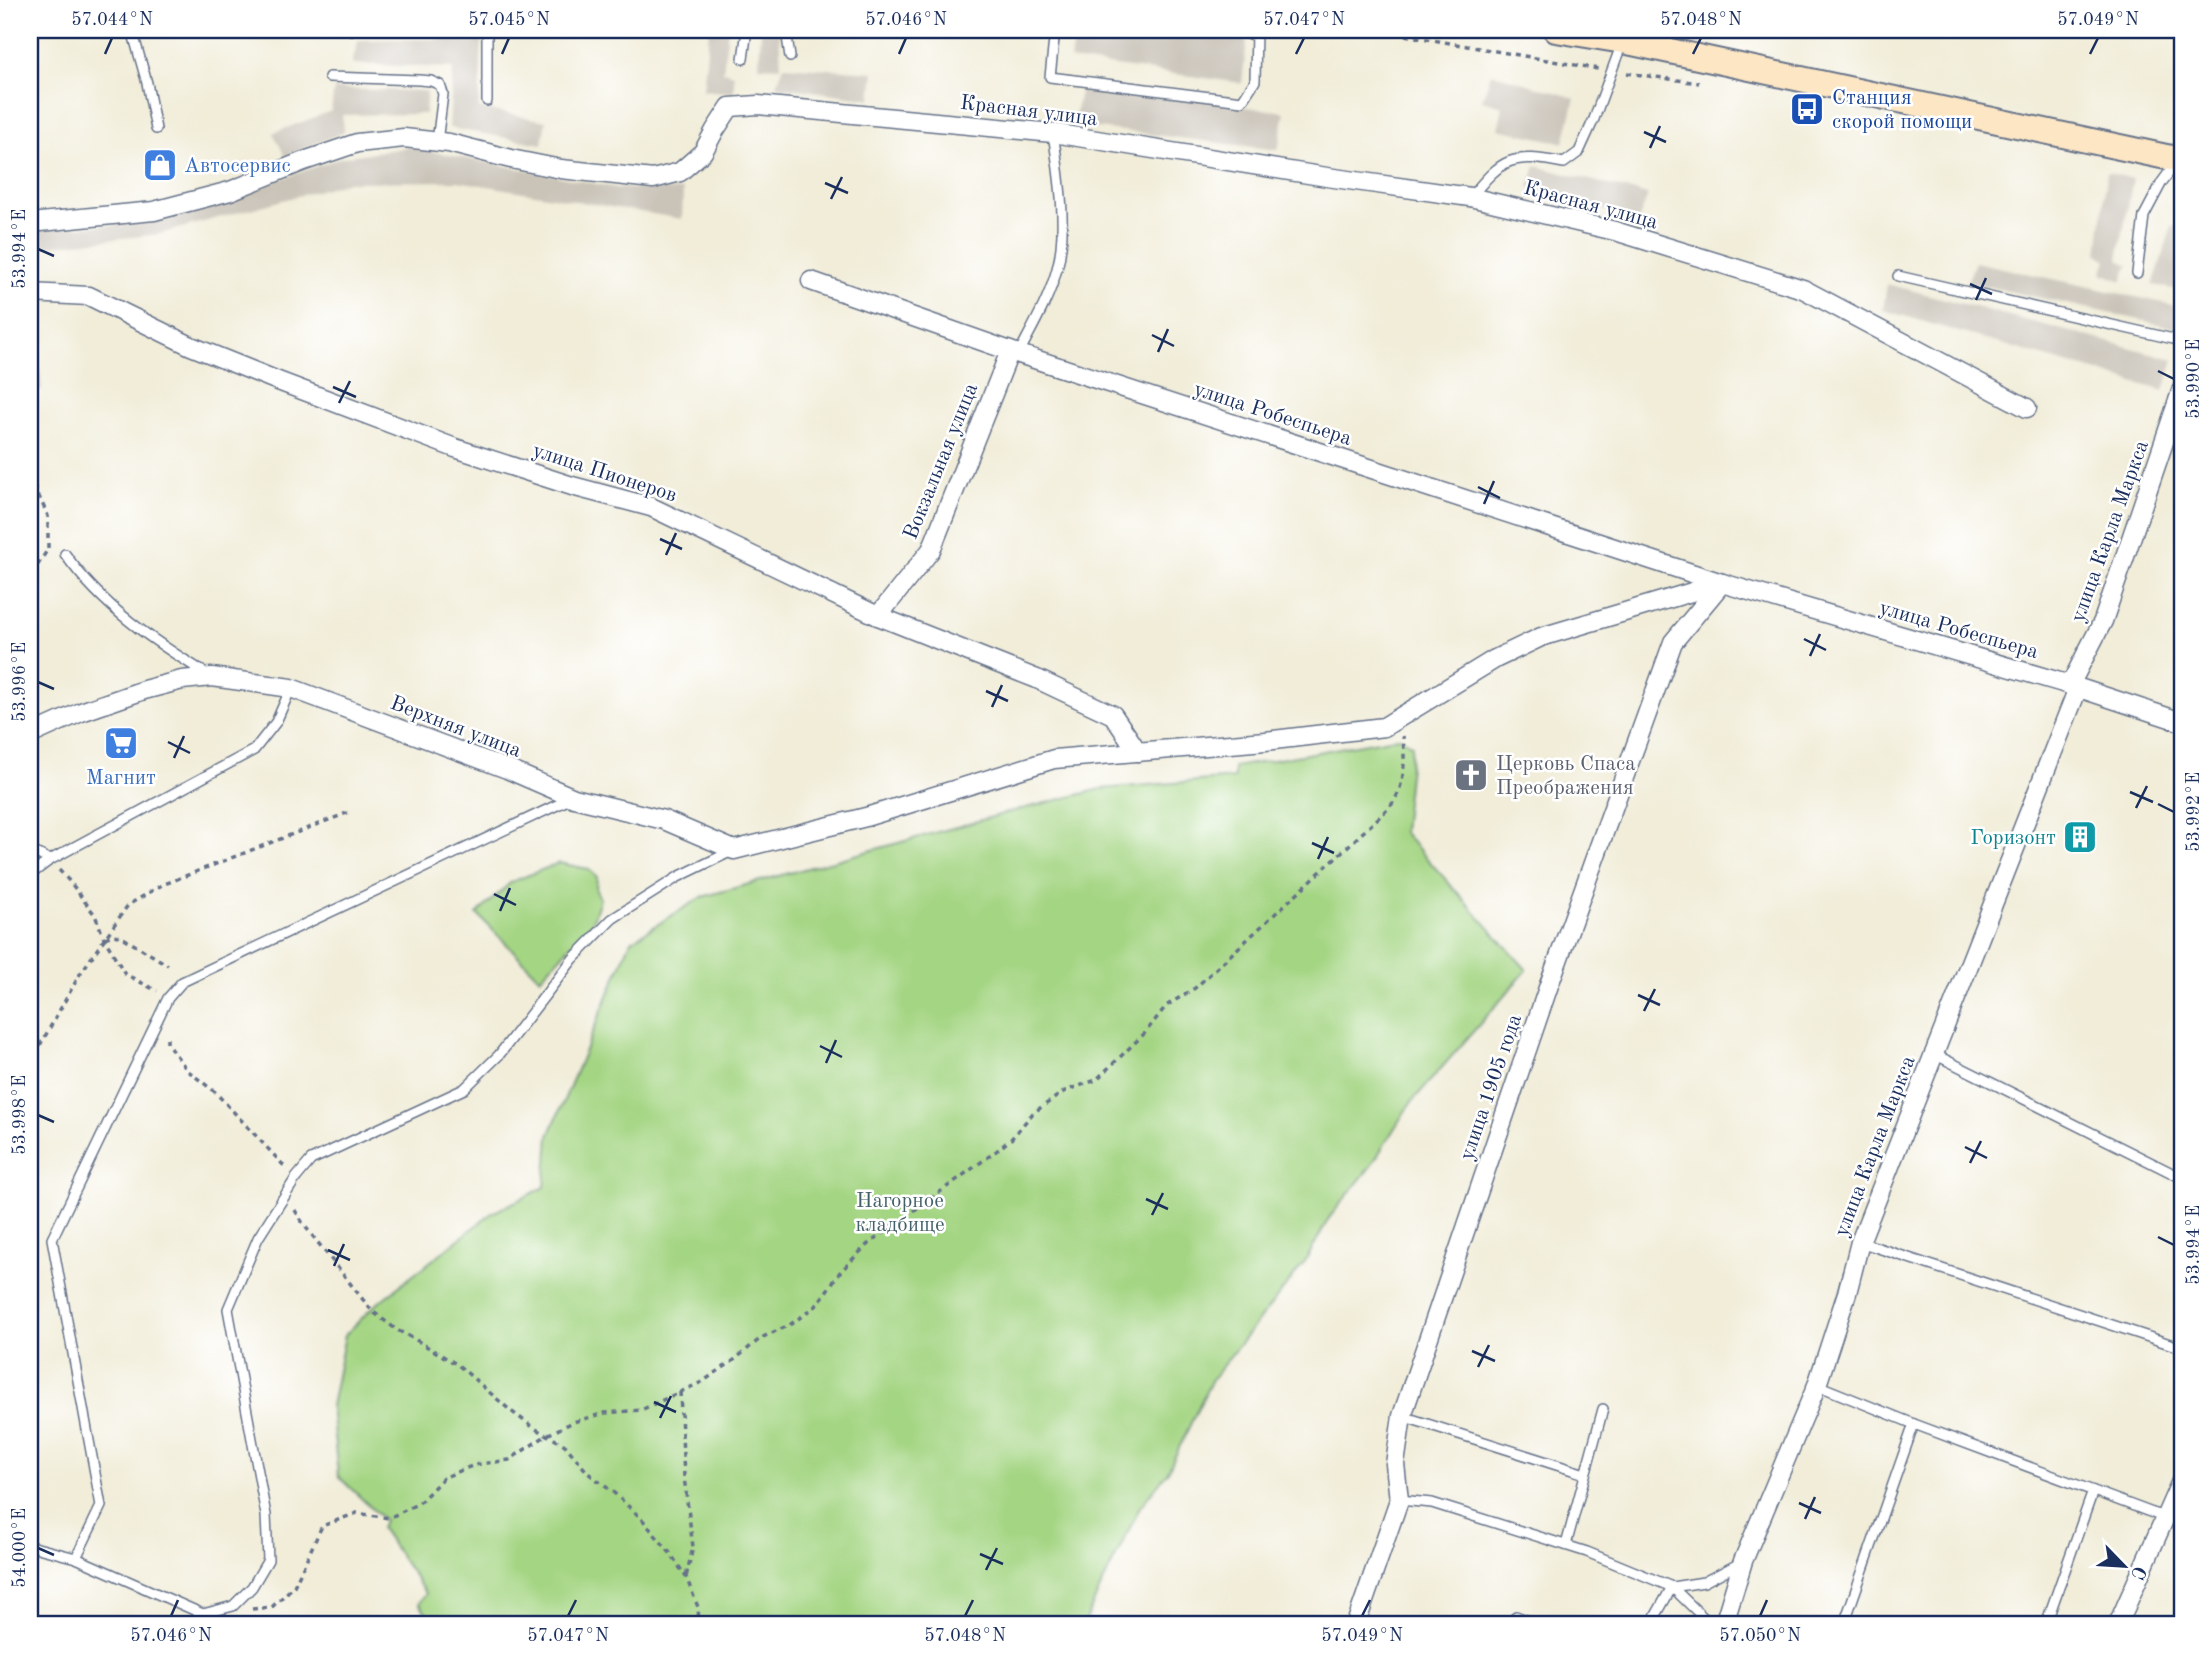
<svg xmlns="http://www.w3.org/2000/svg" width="2212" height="1654" font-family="'Old Standard TT',serif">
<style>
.industrial{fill:#c9c3b8}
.green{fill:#a4d583;stroke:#608270;stroke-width:2}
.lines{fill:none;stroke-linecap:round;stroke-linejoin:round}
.service-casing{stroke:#667289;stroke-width:12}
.minor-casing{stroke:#667289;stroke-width:21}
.secondary-casing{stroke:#667289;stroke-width:28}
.path{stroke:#667289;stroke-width:3.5;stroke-dasharray:5 5;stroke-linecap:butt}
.service{stroke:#fff;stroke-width:9}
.minor{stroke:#fff;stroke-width:18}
.secondary{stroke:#fce6c4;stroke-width:24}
.ticks{fill:none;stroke:#1b2f5e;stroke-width:2.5}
.labels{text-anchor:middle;stroke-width:5;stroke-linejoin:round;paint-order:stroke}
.transit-label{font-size:21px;fill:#164399;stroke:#fff;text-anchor:start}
.street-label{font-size:21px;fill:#1b2f5e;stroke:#fff}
.shop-label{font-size:21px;fill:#366cbe;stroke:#fff;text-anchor:start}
.worship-label{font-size:21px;fill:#5b616d;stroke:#fff;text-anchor:start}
.culture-label{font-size:21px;fill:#0d838f;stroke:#fff;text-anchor:end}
.park-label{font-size:21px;fill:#446169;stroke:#fff}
.neatline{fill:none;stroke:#1b2f5e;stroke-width:2.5}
.ticks-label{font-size:18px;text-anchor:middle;fill:#1b2f5e}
</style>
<rect width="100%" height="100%" fill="#fff"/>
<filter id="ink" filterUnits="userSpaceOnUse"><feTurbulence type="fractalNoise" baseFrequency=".0143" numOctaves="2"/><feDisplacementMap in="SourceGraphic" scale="14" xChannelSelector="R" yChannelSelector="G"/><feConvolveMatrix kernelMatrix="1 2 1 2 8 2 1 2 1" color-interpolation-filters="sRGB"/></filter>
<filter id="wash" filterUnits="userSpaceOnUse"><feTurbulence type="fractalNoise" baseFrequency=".00686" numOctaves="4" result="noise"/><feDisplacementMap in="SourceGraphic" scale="28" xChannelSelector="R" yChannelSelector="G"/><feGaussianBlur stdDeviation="1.57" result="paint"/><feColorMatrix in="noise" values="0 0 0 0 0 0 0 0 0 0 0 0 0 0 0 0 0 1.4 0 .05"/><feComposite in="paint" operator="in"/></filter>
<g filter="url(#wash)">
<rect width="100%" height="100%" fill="#f1edd9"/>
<g class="industrial">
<path d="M361 30H455V35L361 36Z"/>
<path d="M709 30H728L723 71 734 74V93L703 90Z"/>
<path d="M761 30H779L781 67 759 66Z"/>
<path d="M1075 30H1178L1247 40 1242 83 1070 60Z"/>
<path d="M482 38 479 108 546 121 542 144 449 128 453 68 352 64 358 40Z"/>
<path d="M784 66 874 72 871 99 776 86Z"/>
<path d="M1491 73 1575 98 1564 143 1498 129 1503 106 1482 100Z"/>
<path d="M1081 86 1285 112 1278 150 1073 125Z"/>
<path d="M334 89 427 91 425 114 342 115 344 132 285 156 273 133 331 111Z"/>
<path d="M409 147 617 188 683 190 682 219 458 181 348 182 160 234 30 248V229L113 225 229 198 342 157Z"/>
<path d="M1536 166 1648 195 1638 221 1529 187Z"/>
<path d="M2107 172 2133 179 2118 259 2129 265 2122 281 2102 273 2107 260 2098 254Z"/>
<path d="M2172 226 2182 227V274L2177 290 2153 285Z"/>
<path d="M1975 262 2182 307 2176 328 1967 282Z"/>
<path d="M1887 284 2174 359 2164 391 1883 310Z"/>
<path d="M30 304H35L42 390 30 391Z"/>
</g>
<g class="green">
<path d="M1400 737 1412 745 1403 832 1527 970 1409 1105 1371 1166 1329 1218 1305 1262 1212 1379 1167 1473 1140 1507 1083 1624H434L419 1603 426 1594 381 1528 384 1520 338 1476 331 1406 345 1335 374 1306 492 1213 545 1187 549 1136 631 941 702 897 1014 811 1101 789 1234 778V767Z"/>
<path d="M559 863 588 869 597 877 596 890 600 899 592 923 540 978 477 914 511 882Z"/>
</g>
</g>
<g filter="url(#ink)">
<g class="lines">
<g class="service-casing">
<g id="service">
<path d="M132 30 147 83 156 129"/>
<path d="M487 30V101"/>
<path d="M786 30 790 57"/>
<path d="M1055 30 1050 77 1242 101 1255 81 1256 30"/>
<path d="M1224 30 1255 35"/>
<path d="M743 59 747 30"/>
<path d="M329 77 419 80 431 81 440 85 443 94 437 142"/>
<path d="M1471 197C1503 157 1513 153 1564 163L1579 152 1594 119 1622 43"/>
<path d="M2137 273 2144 216 2162 182 2176 163"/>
<path d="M1898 276 2182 341"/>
<path d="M1019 353C1033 326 1049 299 1057 269 1068 230 1059 174 1053 133"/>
<path d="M65 554C103 608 155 642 210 676"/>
<path d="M30 850 50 860"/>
<path d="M30 875 50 860 254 750 276 722 291 688"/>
<path d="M1934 1054 2182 1178"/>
<path d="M1860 1242 2182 1348"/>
<path d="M1817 1385 1914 1424 2166 1518"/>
<path d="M1402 1416 1585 1474"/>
<path d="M1399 1500 1432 1503 1587 1552 1672 1587 1710 1624"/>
<path d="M1566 1545 1603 1409"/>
<path d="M30 1546 76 1558 203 1614 233 1606 252 1587 268 1560 266 1515 228 1309 258 1238 296 1178 311 1160 464 1089 499 1055 573 959 612 919 678 877 734 850"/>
<path d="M76 1558 101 1506 52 1239 168 998 182 982 572 798"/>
<path d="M1672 1587 1704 1582 1742 1562"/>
<path d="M199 1624 203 1614"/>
<path d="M1513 1624 1516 1616 1537 1624"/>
<path d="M1651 1624 1672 1587"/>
<path d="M1844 1624 1914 1424"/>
<path d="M2046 1624 2093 1491"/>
</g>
</g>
<g class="minor-casing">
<g id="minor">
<path d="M30 223 154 211 230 191 304 161 357 143 404 138 449 143 511 159 561 169 653 179 680 172 703 152 715 130 730 107 758 105 1053 133 1327 177 1470 197 1615 231 1803 289 2027 408"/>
<path d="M811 281 1010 351 1722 583 2070 685 2182 722"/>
<path d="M30 293 89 296 191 346 278 381 455 448 572 486 651 507 878 616 1037 679 1113 715 1138 752"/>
<path d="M878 616 931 550 1010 351"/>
<path d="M2070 685 2103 621 2182 389"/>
<path d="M30 735 81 712 144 690 182 680 212 677 291 688 507 769 574 798 664 820 734 850 866 817 1054 759 1265 741 1384 727 1495 659 1541 637 1722 583"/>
<path d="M1356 1624 1399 1500 1395 1464 1402 1416 1549 985 1673 642 1722 583"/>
<path d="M1724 1624 1743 1561 1817 1385 1847 1293 1860 1242 2078 688"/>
<path d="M2118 1624 2182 1479"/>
</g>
</g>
<g class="secondary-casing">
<path id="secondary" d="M1556 30 1623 41 2171 158 2182 157"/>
</g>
<g class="path">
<path d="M1376 30 1598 69"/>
<path d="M352 36V30"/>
<path d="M1627 73 1699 83"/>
<path d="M30 477 48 516V549L30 577"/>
<path d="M59 870 71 883 95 915 104 938 125 974 157 991"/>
<path d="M105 938 112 935 120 936 168 965"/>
<path d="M167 1038V1043L187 1070 215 1092 286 1168"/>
<path d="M30 1063 80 974 128 905 162 885 352 811"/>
<path d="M295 1210 304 1225 372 1311 397 1330 416 1340 458 1365 511 1411 534 1428 565 1445 588 1473 614 1493 642 1519 670 1553 686 1577 698 1607 699 1624"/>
<path d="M680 1392 684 1477 693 1547 686 1577"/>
<path d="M252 1609 272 1607 294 1586 322 1526 357 1513 389 1518 419 1503 443 1478 474 1465 509 1460 547 1435 573 1422 605 1413 641 1410 702 1382 733 1361 761 1338 791 1324 816 1306 840 1272 867 1245 995 1152 1011 1139 1033 1113 1065 1091 1096 1080 1145 1033 1166 1006 1195 988 1388 809C1406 789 1405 761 1403 736"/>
</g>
<use href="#service" class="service"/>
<use href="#minor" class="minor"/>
<use href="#secondary" class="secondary"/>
</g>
</g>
<path class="ticks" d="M105 54 112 38M502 54 509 38M899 54 906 38M1296 54 1304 38M1693 54 1701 38M2090 54 2098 38M1644 132 1666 142M1650 148 1660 126M825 183 848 193M831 199 842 177M38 249 54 256M1970 284 1992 294M1976 300 1986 278M1152 335 1174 346M1158 352 1168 329M2158 371 2174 379M333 387 356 397M339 403 350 381M1478 487 1500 498M1484 504 1494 481M660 539 682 549M666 555 676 533M1804 639 1826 650M1810 656 1820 634M38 682 54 689M986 691 1008 701M992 707 1002 685M168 742 190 753M174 758 184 736M2130 792 2153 802M2158 804 2174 812M2136 808 2147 786M1312 843 1334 853M1318 859 1328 837M494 894 516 905M500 911 510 888M1638 995 1660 1005M1644 1011 1655 989M820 1046 842 1057M826 1063 836 1040M38 1115 54 1122M1965 1147 1987 1158M1970 1163 1981 1141M1146 1199 1168 1209M1152 1215 1163 1193M2158 1237 2174 1245M328 1250 350 1260M334 1266 344 1244M1472 1351 1495 1361M1478 1367 1489 1345M654 1402 676 1412M660 1418 671 1396M1799 1503 1821 1513M1805 1519 1815 1497M38 1548 54 1555M980 1554 1003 1564M986 1570 997 1548M171 1616 178 1600M568 1616 576 1600M965 1616 973 1600M1362 1616 1370 1600M1760 1616 1767 1600"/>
<defs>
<g id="bus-square" transform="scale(1.75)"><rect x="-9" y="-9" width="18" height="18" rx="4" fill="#1a4fb4" stroke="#fff"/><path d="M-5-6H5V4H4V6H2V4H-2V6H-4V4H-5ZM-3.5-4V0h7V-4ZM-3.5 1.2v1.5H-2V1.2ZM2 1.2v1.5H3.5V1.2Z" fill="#fff"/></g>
<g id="shop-square" transform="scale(1.75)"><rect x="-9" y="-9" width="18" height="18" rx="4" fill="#3f7fe0" stroke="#fff"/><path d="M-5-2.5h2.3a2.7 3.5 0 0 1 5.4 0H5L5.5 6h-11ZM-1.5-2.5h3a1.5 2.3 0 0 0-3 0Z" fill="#fff"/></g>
<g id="supermarket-square" transform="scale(1.75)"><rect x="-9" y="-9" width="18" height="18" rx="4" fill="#3f7fe0" stroke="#fff"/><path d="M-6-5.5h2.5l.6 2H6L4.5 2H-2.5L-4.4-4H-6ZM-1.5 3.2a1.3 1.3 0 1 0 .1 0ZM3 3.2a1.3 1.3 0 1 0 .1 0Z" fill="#fff"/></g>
<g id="church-square" transform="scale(1.75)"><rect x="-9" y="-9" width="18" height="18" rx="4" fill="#6b7280" stroke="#fff"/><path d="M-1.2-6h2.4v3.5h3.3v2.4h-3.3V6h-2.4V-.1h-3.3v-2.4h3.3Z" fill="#fff"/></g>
<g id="building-square" transform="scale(1.75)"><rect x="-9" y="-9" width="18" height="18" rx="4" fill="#0f9aa8" stroke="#fff"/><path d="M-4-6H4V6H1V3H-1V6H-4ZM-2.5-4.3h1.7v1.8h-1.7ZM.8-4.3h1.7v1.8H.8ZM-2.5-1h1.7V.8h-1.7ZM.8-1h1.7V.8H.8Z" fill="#fff"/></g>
</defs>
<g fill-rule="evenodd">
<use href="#bus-square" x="1807" y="109"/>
<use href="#shop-square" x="160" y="165"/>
<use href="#supermarket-square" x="121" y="743"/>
<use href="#church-square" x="1471" y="775"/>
<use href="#building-square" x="2080" y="837"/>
</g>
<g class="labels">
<g class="transit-label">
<text x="1832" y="104">Станция<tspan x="1832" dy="24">скорой помощи</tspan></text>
</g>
<g class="street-label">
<text transform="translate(1029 110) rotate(7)" y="7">Красная улица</text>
<text transform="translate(1591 204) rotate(15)" y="7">Красная улица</text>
<text transform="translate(1273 413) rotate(18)" y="7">улица Робеспьера</text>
<text transform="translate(940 461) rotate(-68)" y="7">Вокзальная улица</text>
<text transform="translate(605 472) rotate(18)" y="7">улица Пионеров</text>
<text transform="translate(2109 531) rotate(-70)" y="7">улица Карла Маркса</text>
<text transform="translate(1959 629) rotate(16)" y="7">улица Робеспьера</text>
<text transform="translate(456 726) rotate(21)" y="7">Верхняя улица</text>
<text transform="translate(1490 1087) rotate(-71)" y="7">улица 1905 года</text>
<text transform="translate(1874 1146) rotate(-69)" y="7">улица Карла Маркса</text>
</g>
<g class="shop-label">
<text x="184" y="172">Автосервис</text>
<text x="121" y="784" text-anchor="middle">Магнит</text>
</g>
<g class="worship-label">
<text x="1496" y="770">Церковь Спаса<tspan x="1496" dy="24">Преображения</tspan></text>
</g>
<g class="culture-label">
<text x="2056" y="844">Горизонт</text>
</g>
<g class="park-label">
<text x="900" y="1207">Нагорное<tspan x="900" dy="24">кладбище</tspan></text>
</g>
</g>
<rect width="2212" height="1654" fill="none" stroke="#fff" stroke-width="77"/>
<g transform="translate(2124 1566) rotate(115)" stroke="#ffffff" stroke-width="5" paint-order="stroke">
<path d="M0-5L12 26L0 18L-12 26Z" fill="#1b2f5e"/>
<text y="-10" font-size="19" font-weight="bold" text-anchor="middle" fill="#1b2f5e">С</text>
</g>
<rect x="38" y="38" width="2136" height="1578" class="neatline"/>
<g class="ticks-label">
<text x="112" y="25">57.044°N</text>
<text x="509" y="25">57.045°N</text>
<text x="906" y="25">57.046°N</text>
<text x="1304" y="25">57.047°N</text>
<text x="1701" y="25">57.048°N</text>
<text x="2098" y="25">57.049°N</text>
<text transform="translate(19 249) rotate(-90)" y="6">53.994°E</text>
<text transform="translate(2193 379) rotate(-90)" y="6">53.990°E</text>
<text transform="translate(19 682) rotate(-90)" y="6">53.996°E</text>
<text transform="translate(2193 812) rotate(-90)" y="6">53.992°E</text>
<text transform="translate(19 1115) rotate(-90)" y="6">53.998°E</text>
<text transform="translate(2193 1245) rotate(-90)" y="6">53.994°E</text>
<text transform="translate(19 1548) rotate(-90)" y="6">54.000°E</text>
<text x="171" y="1641">57.046°N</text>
<text x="568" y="1641">57.047°N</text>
<text x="965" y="1641">57.048°N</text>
<text x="1362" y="1641">57.049°N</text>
<text x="1760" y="1641">57.050°N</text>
</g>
</svg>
